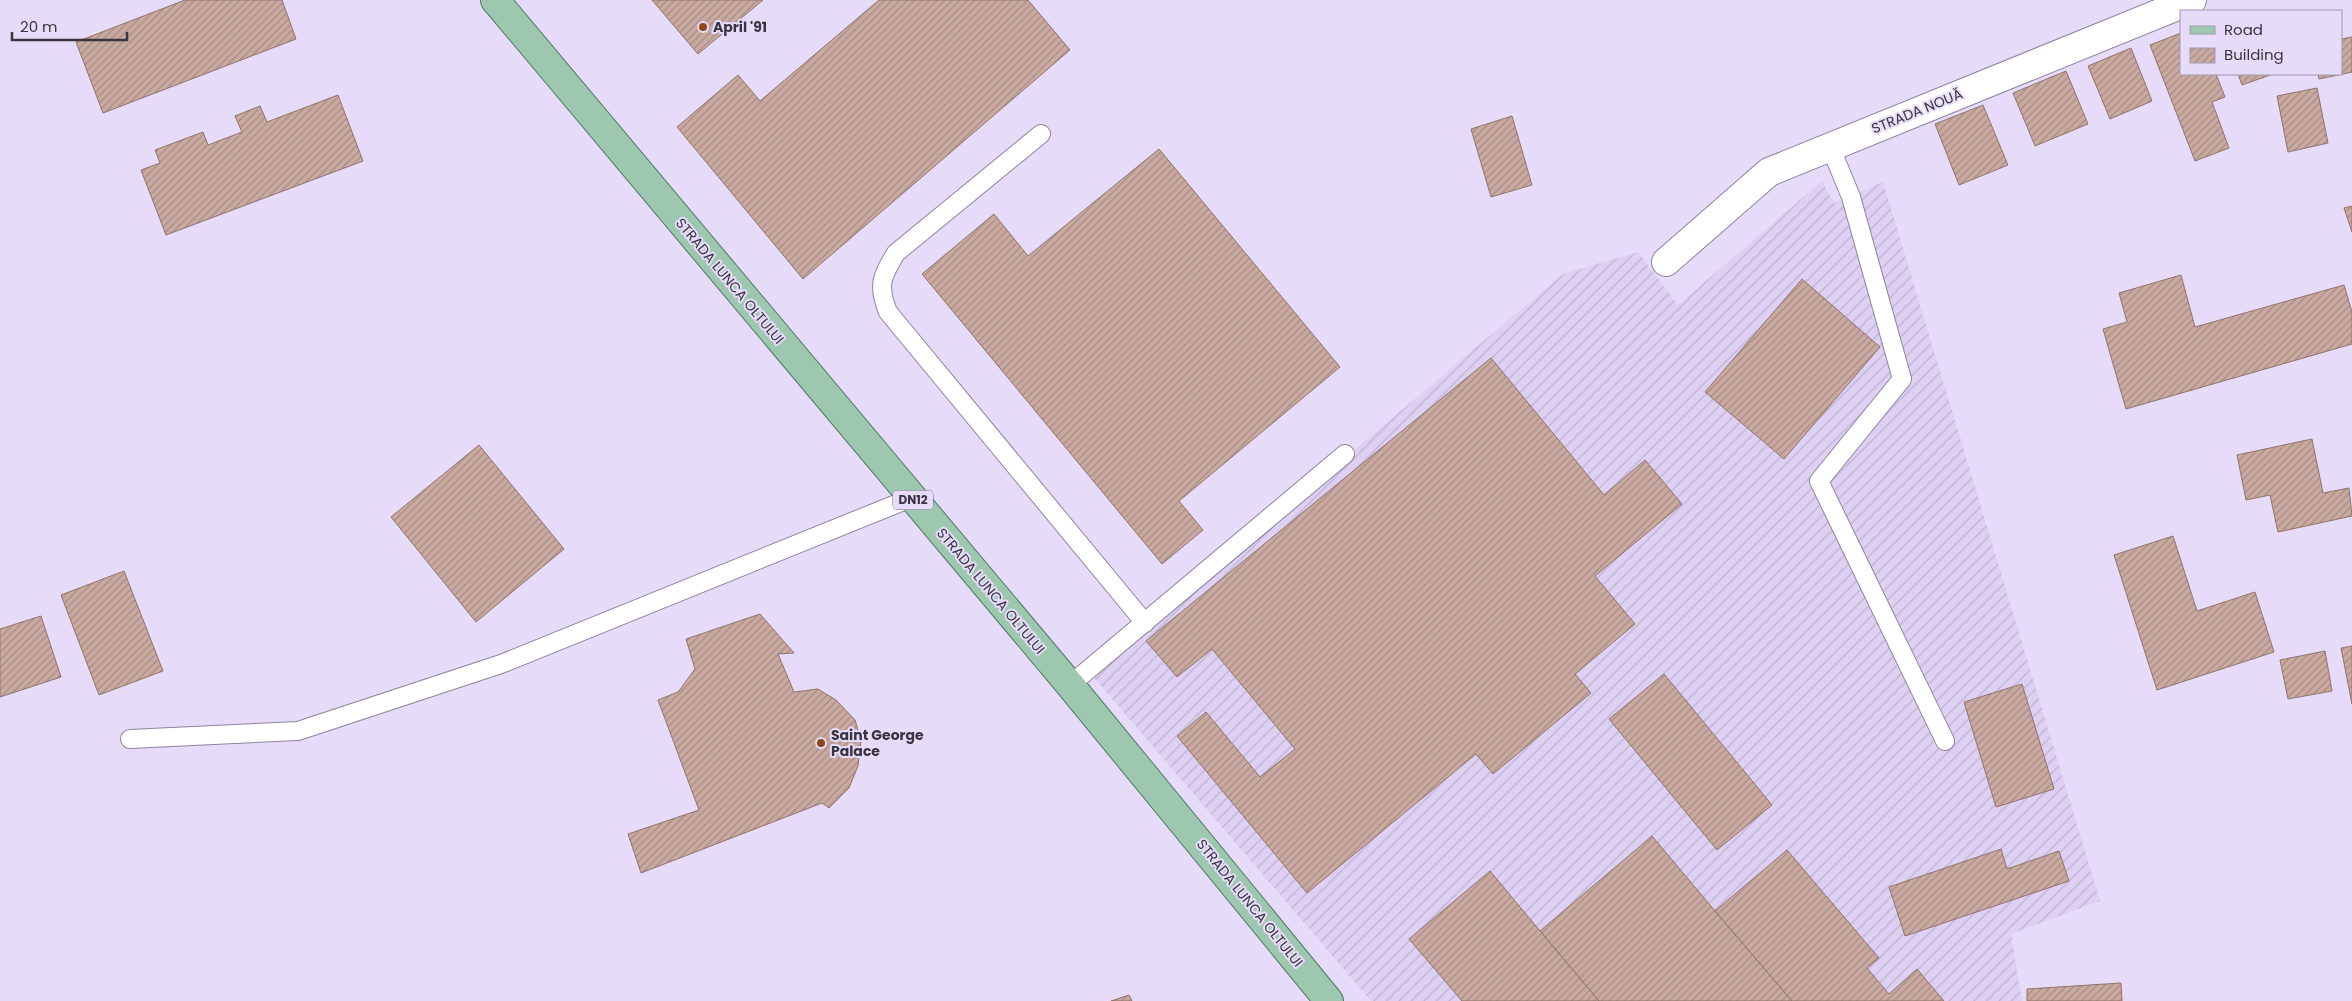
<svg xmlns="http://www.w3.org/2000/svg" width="2352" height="1001" font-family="Poppins,sans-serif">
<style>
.industrial{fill:url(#industrial-furrows)}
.building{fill:url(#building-hatch);stroke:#90736a}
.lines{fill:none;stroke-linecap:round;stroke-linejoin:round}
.service-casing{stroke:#8c839d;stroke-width:20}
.minor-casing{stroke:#8c839d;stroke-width:30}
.primary-casing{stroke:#4f7b65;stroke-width:30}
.service{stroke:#fff;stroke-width:18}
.minor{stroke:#fff;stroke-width:28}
.primary{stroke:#9dc7af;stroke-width:28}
.poi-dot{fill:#8c481b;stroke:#e6dcf9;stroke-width:2}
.labels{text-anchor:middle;stroke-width:4;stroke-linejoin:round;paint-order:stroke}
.shield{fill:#e6dcf9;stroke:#6c6678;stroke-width:1}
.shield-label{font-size:12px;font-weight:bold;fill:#383440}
.poi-label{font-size:14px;font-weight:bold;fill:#383440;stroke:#e6dcf9;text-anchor:start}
.street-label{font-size:14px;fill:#383440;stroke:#e6dcf9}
</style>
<defs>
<pattern id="industrial-furrows" width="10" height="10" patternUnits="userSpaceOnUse" patternTransform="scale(1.25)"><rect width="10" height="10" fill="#ddd0f3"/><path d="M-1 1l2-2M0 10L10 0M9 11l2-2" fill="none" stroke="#beb3d1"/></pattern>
<pattern id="building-hatch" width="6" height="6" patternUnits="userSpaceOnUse" patternTransform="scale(1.25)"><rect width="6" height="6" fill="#caaaa0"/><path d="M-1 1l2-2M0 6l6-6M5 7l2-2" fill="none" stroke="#a58b84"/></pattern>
</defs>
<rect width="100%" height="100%" fill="#e6dcf9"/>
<path class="industrial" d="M1822 181 1834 203 1883 182 2100 901 2011 934 2022 1001H1371L1090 673 1563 274 1638 252 1678 305Z"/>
<g class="building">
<path d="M185 0H282L296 39 103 113 76 42Z"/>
<path d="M652 0H763L698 54Z"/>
<path d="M879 0H1028L1070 50 803 279 677 127 738 75 760 101Z"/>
<path d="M2181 33V74H2216L2225 97 2212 102 2229 148 2195 161 2150 45Z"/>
<path d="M2352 37V72L2319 79 2318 74H2341V39Z"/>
<path d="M2131 48 2152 101 2110 119 2088 66Z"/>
<path d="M2066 71 2088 124 2035 146 2013 93Z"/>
<path d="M2238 74H2273L2242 85Z"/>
<path d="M2317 88 2328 143 2288 152 2277 96Z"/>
<path d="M338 95 363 161 166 235 141 170 160 163 155 150 203 132 208 145 242 132 235 116 260 106 267 122Z"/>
<path d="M1983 105 2008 165 1959 185 1935 124Z"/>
<path d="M1512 116 1532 185 1491 197 1471 129Z"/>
<path d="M1159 149 1340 367 1179 501 1203 530 1162 564 922 274 994 214 1028 256Z"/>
<path d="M2352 206V232L2344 208Z"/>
<path d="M2181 275 2195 327 2344 285 2352 312V344L2126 409 2103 329 2127 322 2119 293Z"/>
<path d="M1802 279 1880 347 1784 459 1705 392Z"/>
<path d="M1491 358 1604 495 1645 460 1682 504 1595 576 1635 624 1575 674 1591 693 1493 774 1476 754 1307 893 1177 736 1206 712 1260 777 1295 749 1212 649 1177 677 1146 641Z"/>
<path d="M2312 439 2323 493 2349 488 2352 516 2278 532 2270 495 2246 500 2237 455Z"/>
<path d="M479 445 564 549 476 622 391 517Z"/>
<path d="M2173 536 2197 611 2255 592 2274 652 2157 690 2114 555Z"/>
<path d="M124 571 163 671 99 695 61 595Z"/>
<path d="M760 614 794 653 778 654 794 692 818 689 836 700 855 720 861 740 858 766 849 788 829 808 822 803 641 873 628 834 699 810 658 700 678 692 695 669 686 639Z"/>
<path d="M41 616 61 677 0 697V629Z"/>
<path d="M2352 646V704L2341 648Z"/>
<path d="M2325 651 2332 691 2288 699 2280 660Z"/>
<path d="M1664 674 1772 805 1717 850 1609 719Z"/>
<path d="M2022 684 2054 789 1996 807 1964 702Z"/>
<path d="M1652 836 1715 911 1792 1001H1599L1540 931Z"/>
<path d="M2001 849 2007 869 2059 851 2069 881 1905 936 1889 887Z"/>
<path d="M1787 850 1879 958 1867 968 1889 994 1917 969 1944 1001H1792L1715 911Z"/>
<path d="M1490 871 1540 931 1599 1001H1462L1409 939Z"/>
<path d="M2121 983 2122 1001H2027V989Z"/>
<path d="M1129 995 1132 1001H1111Z"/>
</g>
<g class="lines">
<g class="service-casing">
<g id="service">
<path d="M1041 134 896 253C882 276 877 285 888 312L1145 623"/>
<path d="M1830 146 1851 197 1902 379 1819 481 1945 741"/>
<path d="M1070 685 1345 454"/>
<path d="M130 739 298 731 501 664 911 498"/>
</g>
</g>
<g class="minor-casing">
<path id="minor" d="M1666 262 1769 172 2192 0"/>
</g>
<g class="primary-casing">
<path id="primary" d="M495 0 1070 685 1329 1001"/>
</g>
<use href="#service" class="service"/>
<use href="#minor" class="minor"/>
<use href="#primary" class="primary"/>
</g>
<g class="poi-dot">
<circle cx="703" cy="27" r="5"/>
<circle cx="821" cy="743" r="5"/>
</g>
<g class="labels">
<rect class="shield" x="893" y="490.5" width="40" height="19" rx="4"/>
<g class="shield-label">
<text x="913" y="504">DN12</text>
</g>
<g class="poi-label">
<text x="713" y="32">April '91</text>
<text x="831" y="740">Saint George<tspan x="831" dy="16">Palace</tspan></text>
</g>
<g class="street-label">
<text transform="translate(1917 111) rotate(-22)" y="5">STRADA NOUĂ</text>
<text transform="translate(730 281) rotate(50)" y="5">STRADA LUNCA OLTULUI</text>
<text transform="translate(991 591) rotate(50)" y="5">STRADA LUNCA OLTULUI</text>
<text transform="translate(1250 903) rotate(51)" y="5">STRADA LUNCA OLTULUI</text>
</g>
</g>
<rect x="2180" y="10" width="162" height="65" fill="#e6dcf9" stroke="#a099af"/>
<rect x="2190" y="26" width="25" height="8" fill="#9dc7af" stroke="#a099af"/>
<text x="2224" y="35" font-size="15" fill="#383440">Road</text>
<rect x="2190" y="48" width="25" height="15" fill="url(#building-hatch)" stroke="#a099af"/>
<text x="2224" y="60" font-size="15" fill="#383440">Building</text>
<path d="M12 32v8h115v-8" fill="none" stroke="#383440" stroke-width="2.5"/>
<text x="20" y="32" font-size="15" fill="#383440" stroke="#e6dcf9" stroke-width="4" paint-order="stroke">20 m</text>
</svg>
